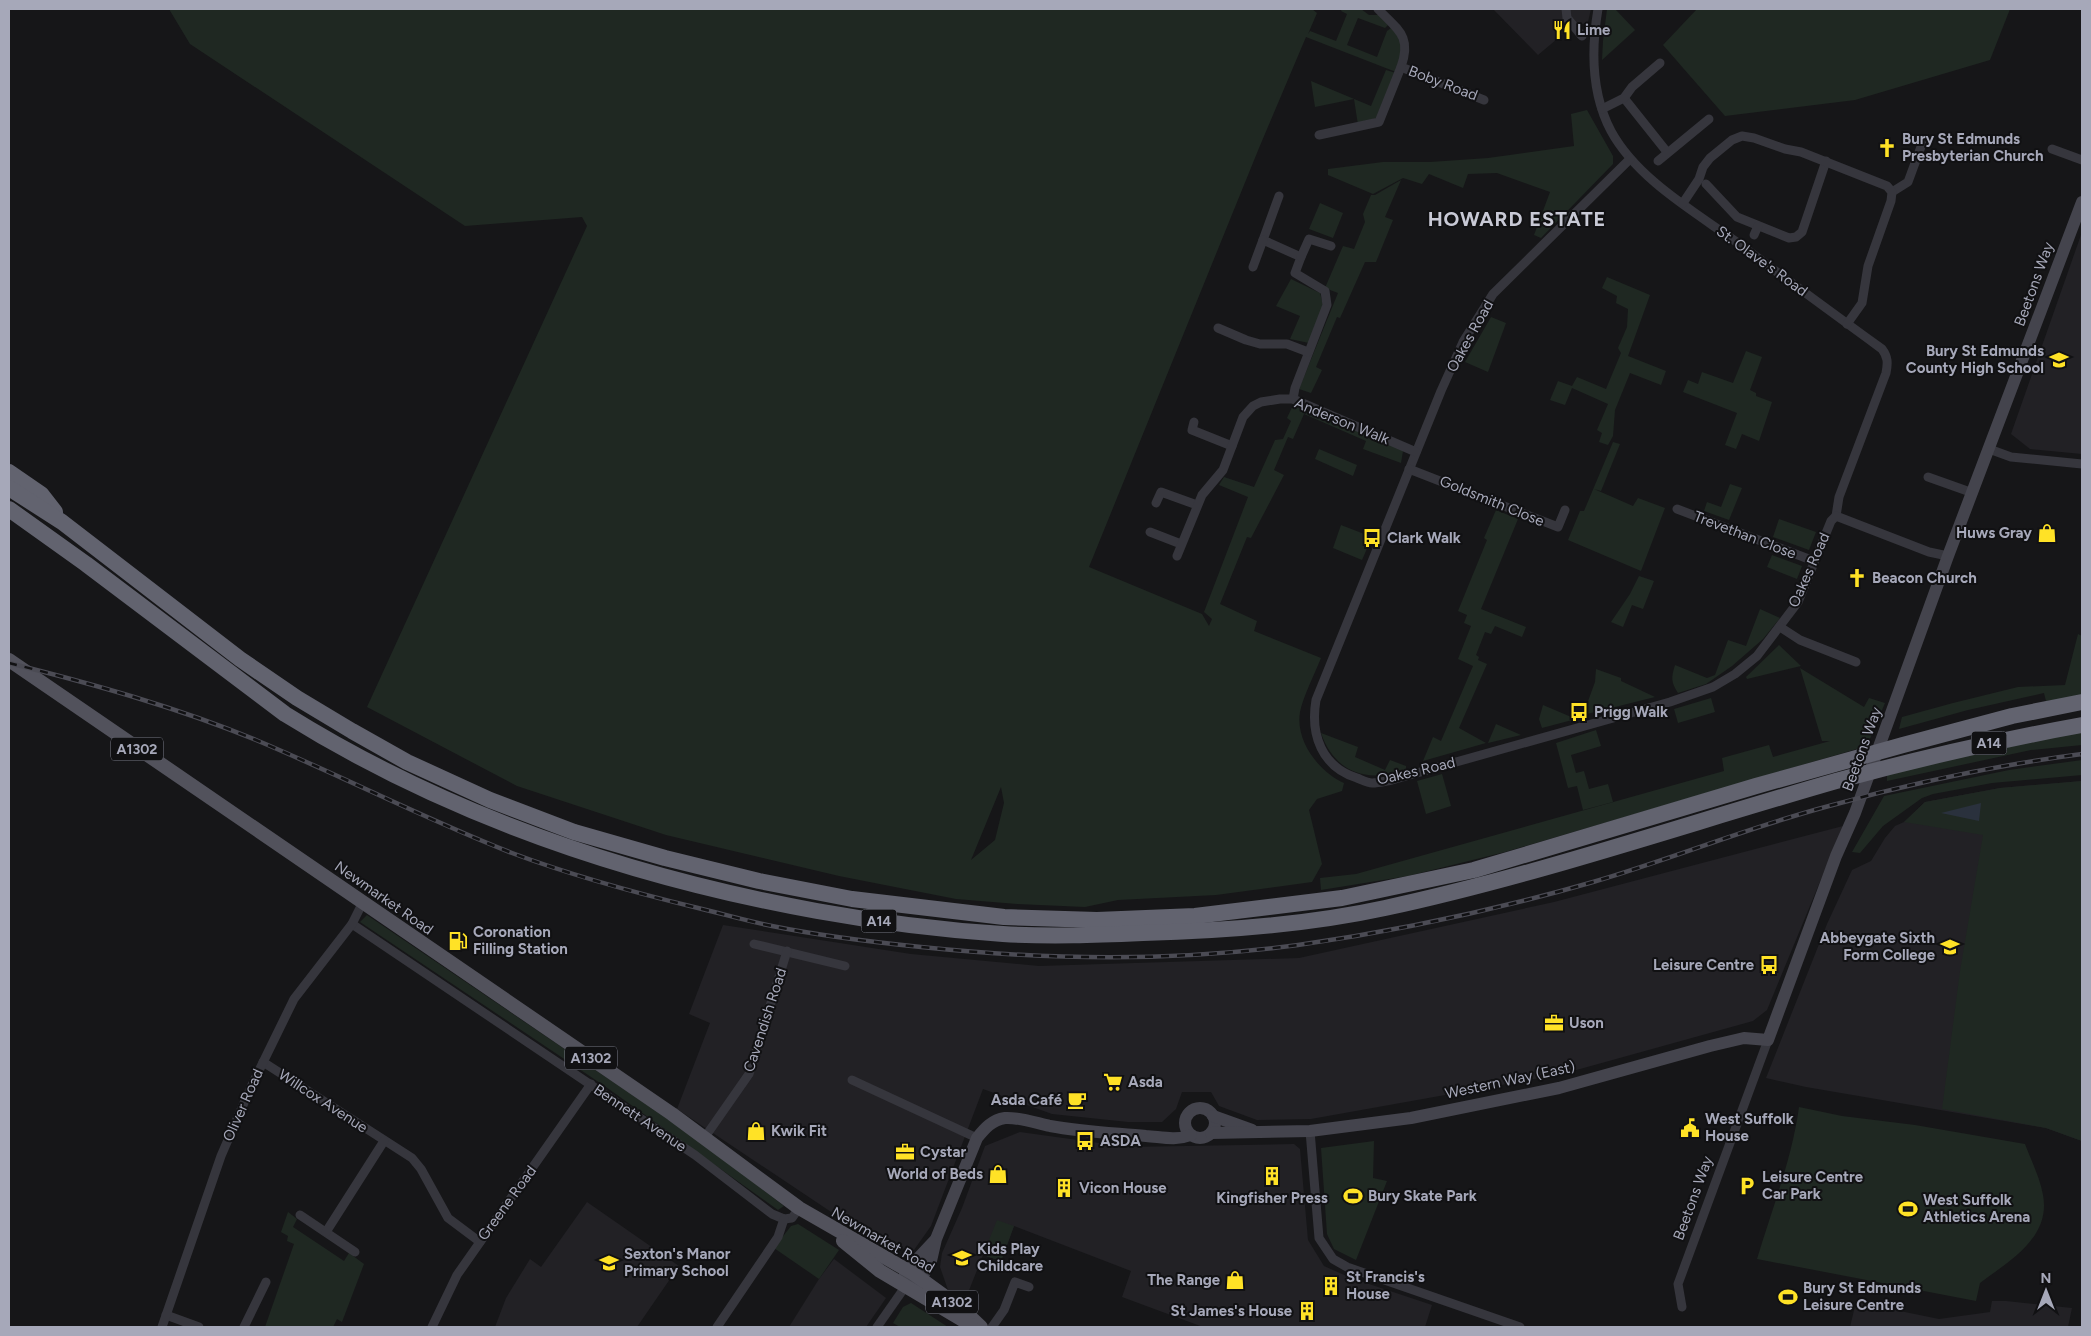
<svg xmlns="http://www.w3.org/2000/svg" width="2091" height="1336" font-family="Figtree,sans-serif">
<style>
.built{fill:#222125}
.green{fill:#1f2822;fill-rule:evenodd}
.water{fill:#2a313d}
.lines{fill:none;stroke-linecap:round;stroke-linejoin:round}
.street{stroke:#36363d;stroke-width:9}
.secondary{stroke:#44444d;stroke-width:12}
.primary{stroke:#52525c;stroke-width:14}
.highway{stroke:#62636f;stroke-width:16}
.rail-casing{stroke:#4b4b54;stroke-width:4.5}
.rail{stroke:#111113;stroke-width:2.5;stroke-dasharray:8;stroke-linecap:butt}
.labels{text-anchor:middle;stroke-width:4;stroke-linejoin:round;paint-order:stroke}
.shield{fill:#111113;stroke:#797b87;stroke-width:1}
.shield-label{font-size:14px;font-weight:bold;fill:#a6a8b9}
.poi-label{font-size:15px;font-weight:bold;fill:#a6a8b9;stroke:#111113;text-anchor:start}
.street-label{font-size:15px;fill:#a6a8b9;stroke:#111113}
.district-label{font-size:20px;font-weight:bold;letter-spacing:1px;fill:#c8c9d5;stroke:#111113}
</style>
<rect width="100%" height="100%" fill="#161618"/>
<g class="built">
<path d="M1493 9H1591L1588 22 1569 29 1538 55Z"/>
<path d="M2082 232V454L2030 449 2011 434Z"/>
<path d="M2082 781V1141L2046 1128 1806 1087 1766 1078 1827 924 1852 870 1871 861 1885 838 1895 826 1904 822 1925 802 2000 788Z"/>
<path d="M1843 826 1767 1010 1753 1021 1562 1074 1311 1119 1257 1120 1219 1106 1211 1092H1182L1176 1109 1162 1122H1128L1052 1114 983 1089 931 1226 914 1250 882 1246 677 1109 710 1023 689 1014 723 925 911 954 1039 966 1299 958 1554 902Z"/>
<path d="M1020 1132 1128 1147 1294 1144 1300 1149 1308 1240 1324 1266 1351 1278 1432 1305 1425 1327H1203L1122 1297 1131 1271 1014 1226 1001 1261 983 1255 964 1303 948 1290 940 1267 942 1253 962 1208 985 1146Z"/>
<path d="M587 1202 679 1266 637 1327H495L506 1298 530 1259 541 1267Z"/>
<path d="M834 1259 886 1298 866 1327H789L819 1279Z"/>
<path d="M1992 1301H2006L2072 1308 2068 1327H1850L1856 1302 1939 1319 1990 1312Z"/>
</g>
<g class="green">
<path d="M169 9H1312L1317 13 1308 34 1310 31 1336 41 1347 14 1341 11 1342 9H1361L1369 15H1379L1388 25 1385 28 1358 18 1347 45 1377 57 1387 31 1391 28C1407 45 1401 51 1396 72L1306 37 1259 148 1089 567 1202 614 1209 626 1212 619 1204 612 1248 497 1219 485 1224 477 1254 487 1275 440 1283 439 1291 421 1287 418 1294 403 1398 446 1403 451 1401 463 1363 449 1366 441 1304 414 1293 439 1288 437 1274 470 1284 475 1251 538 1247 537 1220 604 1257 621 1254 631 1321 658C1315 673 1303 697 1300 712 1295 741 1319 772 1344 783L1342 791 1317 799 1309 810 1322 864 1312 882 1216 895 1118 900 1085 907 1017 904 956 899 839 876 666 835 517 786 367 707 587 226 582 217 465 226 190 44ZM1001 787 1004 803 995 840 971 860Z"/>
<path d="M1607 9H1615L1635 30 1602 60 1603 41Z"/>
<path d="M1697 9H2010L1990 60 1855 100 1725 116 1663 45Z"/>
<path d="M1386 70 1396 73 1378 117 1358 125 1354 99 1315 107 1311 81 1371 106Z"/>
<path d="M1587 110 1613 156V164L1541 238 1534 235 1550 192 1497 173 1468 174 1463 188 1429 174 1422 184 1403 178 1373 194 1328 175V169L1383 162H1430L1488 158 1574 146 1571 114Z"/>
<path d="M1401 180 1385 217 1393 220 1376 262H1365L1340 318 1337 317 1316 367 1322 370 1311 393 1299 389 1338 293 1325 288 1343 246 1354 249 1365 222 1363 214 1371 195H1375Z"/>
<path d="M1320 203 1343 213 1333 238 1309 229Z"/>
<path d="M1607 277 1650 295 1628 356 1666 371 1661 385 1630 373 1615 410 1613 436 1608 445 1599 442 1602 433 1597 430 1608 404 1572 388 1565 405 1550 400 1558 381 1572 386 1577 377 1606 389 1621 353 1618 348 1627 327 1628 309 1616 303 1617 296 1602 288Z"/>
<path d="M1291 279 1320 293 1323 305 1309 343 1290 339 1300 316 1276 306Z"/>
<path d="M1491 317 1506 323 1488 372 1465 362Z"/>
<path d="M1746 351 1762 357 1750 390 1756 393V396L1772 402 1759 441 1742 434 1736 449 1725 445 1737 413 1683 392 1688 380 1698 384 1702 372 1733 383Z"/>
<path d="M1613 442 1620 444 1601 491 1594 489 1633 506 1638 498 1665 508 1641 571 1568 540 1580 511H1584Z"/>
<path d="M1319 449 1357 465 1353 476 1315 459Z"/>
<path d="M1730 484 1742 488 1729 520 1704 511 1707 502 1721 507Z"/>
<path d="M1496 510 1518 519 1481 609 1526 627 1522 637 1495 626 1491 634 1485 632 1476 655 1479 657 1478 660 1487 664 1459 728 1486 743 1423 761 1433 737 1441 741 1473 666 1458 659 1471 626 1464 623 1467 615 1458 611 1487 540 1484 538Z"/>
<path d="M1779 519 1816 532 1809 550 1773 537Z"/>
<path d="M1341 525 1372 537 1362 560 1333 548Z"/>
<path d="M1772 555 1802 566 1797 579 1767 567Z"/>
<path d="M1639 576 1654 581 1643 609 1632 605 1623 627 1611 622 1630 594Z"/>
<path d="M1760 609 1780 618 1763 639 1732 666 1706 684 1678 693C1671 682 1671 678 1675 665L1707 678 1715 675 1728 640 1746 646Z"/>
<path d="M2078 634 2082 636V696L2046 701 2044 693 1968 710 1899 729 1902 717 1953 703 2018 687 2065 685Z"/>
<path d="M1779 645 1801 666 1747 679 1746 677Z"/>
<path d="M1800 668 1864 707 1869 698 1885 703 1867 746 1505 852 1408 876 1321 890 1320 878 1356 874 1724 771 1722 758 1769 745 1773 757 1830 741H1822Z"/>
<path d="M1596 669 1621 678V681L1655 697 1583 715 1595 682Z"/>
<path d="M1711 698 1715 712 1678 723 1674 709Z"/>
<path d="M1543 705 1576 719 1542 728 1539 719Z"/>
<path d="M1496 724 1521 735 1488 743Z"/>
<path d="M1596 730 1601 746 1571 755 1576 773 1584 771 1589 789 1608 784 1613 802 1583 810 1577 786 1568 788 1556 743Z"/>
<path d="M2082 732V745L2031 750 1887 781V775L2002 747Z"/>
<path d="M1321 733 1358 747 1355 757 1385 770 1390 760 1406 766V769C1368 784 1335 773 1321 733Z"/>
<path d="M2082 760V775L1992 783 1933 794 1922 798 1883 826 1860 853 1852 852 1884 796 2009 770Z"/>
<path d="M1442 774 1451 806 1426 814 1417 781Z"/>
<path d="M2082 781V1141L2046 1128 1942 1109 1960 971 1983 835 1904 822 1925 802 2000 788Z"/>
<path d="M367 915 703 1143 784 1206 778 1210 606 1087 360 922Z"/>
<path d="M1799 1107 1842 1116 1915 1125 2025 1144C2031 1160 2040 1178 2043 1195 2051 1238 2009 1261 1980 1283L1976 1301 1757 1259C1772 1209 1792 1159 1799 1107Z"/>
<path d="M1374 1141 1373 1178 1387 1181 1356 1260 1334 1249 1327 1234 1321 1148Z"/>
<path d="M288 1212 297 1219 293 1227 344 1261 349 1253 364 1264 342 1322 337 1319 333 1327H265L294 1244 287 1241 288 1236 281 1232Z"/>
<path d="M997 1220 1014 1226 1001 1261 983 1255Z"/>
<path d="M798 1224 839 1250 819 1279 774 1248 791 1226Z"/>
<path d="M911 1303 948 1327H900L893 1323 903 1307Z"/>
</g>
<path class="water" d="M1981 803 1979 821 1941 813Z"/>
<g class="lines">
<g class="street">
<path d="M1378 9C1398 30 1412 36 1401 67L1484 100"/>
<path d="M1566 9 1567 18 1582 36"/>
<path d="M1598 9C1591 50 1591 93 1611 131 1637 179 1695 212 1738 243 1786 279 1834 314 1882 349 1888 357 1888 363 1886 373L1839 497 1836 516"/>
<path d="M1624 98 1667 152"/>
<path d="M1602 109 1624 98 1632 87 1660 63"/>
<path d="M1319 135 1379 122 1401 67"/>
<path d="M2052 149 2082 160"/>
<path d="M1630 159 1493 294 1463 342 1441 391 1316 700C1310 735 1322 767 1357 778 1362 780 1368 783 1372 783 1379 783 1386 781 1392 780L1670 702 1713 687 1735 674 1757 656 1798 602 1831 521 1836 516 1929 552 1948 556"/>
<path d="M1658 161 1709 119"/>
<path d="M1706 184 1737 217 1789 238 1796 237 1802 232 1826 161"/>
<path d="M1892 192 1908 182 1922 144"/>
<path d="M1279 196 1263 240 1301 257 1295 273 1325 291 1327 305 1295 388 1293 399"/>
<path d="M1683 203 1699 179 1703 167 1710 158 1732 140 1742 136 1754 138 1785 149 1801 152 1887 186 1892 192 1891 201 1868 266 1862 303 1847 324"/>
<path d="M1754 235 1758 226"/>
<path d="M1301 257 1309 239 1331 246"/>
<path d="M1253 267 1263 240"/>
<path d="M1218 328 1246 340 1260 344H1287L1308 352"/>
<path d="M1194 422 1192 430 1232 446"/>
<path d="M1989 449 2011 457 2082 464"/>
<path d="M1409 469 1558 527 1565 510"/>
<path d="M1928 477 1973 493"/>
<path d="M1156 503 1161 492 1197 505"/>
<path d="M1677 509 1814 561"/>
<path d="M1150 532 1181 544"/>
<path d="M1177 556 1202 495 1223 470 1243 417 1253 406 1261 402 1280 399H1293L1416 452"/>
<path d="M1780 627 1800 640 1856 662"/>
<path d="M352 924 695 1155 772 1214 784 1219 792 1218 799 1208"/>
<path d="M754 944 845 966"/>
<path d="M263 1062 412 1158 421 1169 448 1218 480 1242"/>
<path d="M852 1080 977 1138"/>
<path d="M1310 1131 1319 1238 1333 1259 1347 1267 1520 1327"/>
<path d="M705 1137 749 1074 787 951"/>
<path d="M300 1215 355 1252"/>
<path d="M326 1232 384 1141"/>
<path d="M1682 1307 1678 1284 1768 1040"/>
<path d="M166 1315 199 1327"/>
<path d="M162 1327 221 1156 250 1089 294 999 352 924 363 902"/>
<path d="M244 1327 266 1282"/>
<path d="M432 1327 457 1275 591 1084"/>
<path d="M717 1327 778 1237 784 1219"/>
<path d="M877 1327 905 1287"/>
<path d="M992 1327 1004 1310 1015 1282 1029 1287"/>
</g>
<g class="secondary">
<circle cx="1200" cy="1123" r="15"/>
<path d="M1213 1116 1252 1130"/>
<path d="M1211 1133 1310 1131 1411 1118 1559 1088 1710 1046 1744 1038 1768 1040 1836 856 1855 813 1948 556 2082 202"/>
<path d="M936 1239 907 1270 904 1277 905 1287 916 1285 921 1279 931 1261 936 1239 977 1138C985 1128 992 1120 1005 1118 1019 1117 1036 1123 1050 1126 1082 1132 1113 1133 1146 1136 1162 1137 1175 1141 1191 1135"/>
</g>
<g class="primary">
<path d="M9 660 672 1114 799 1208 914 1274 962 1309 981 1327"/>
<path d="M843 1241 880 1271 971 1325"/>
</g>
<g class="highway">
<path d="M9 472 41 494 55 512"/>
<path d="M9 488 62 522 240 659 297 698 352 731 407 762 490 800 574 832 665 858 759 881 852 899 1004 917 1097 920 1195 916 1342 898 1474 870 1756 786 1903 745 2012 716 2082 702"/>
<path d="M9 509 86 564 285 714C447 815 630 877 817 911 878 922 941 930 1003 934 1050 937 1097 935 1143 933 1223 931 1307 925 1385 908 1538 875 1686 824 1836 781 1917 759 1999 740 2082 725"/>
</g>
<g class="rail-casing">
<path id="rail" d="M9 663C93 684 176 707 256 740 342 776 425 819 512 853 573 876 636 893 698 908 723 914 747 921 772 926 821 936 872 942 921 947 1049 960 1170 962 1298 945 1397 931 1496 910 1593 882 1672 859 1749 827 1829 806 1912 783 1997 765 2082 754"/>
</g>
<use href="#rail" class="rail"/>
</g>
<defs>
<g id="restaurant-bare" transform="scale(1.5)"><path d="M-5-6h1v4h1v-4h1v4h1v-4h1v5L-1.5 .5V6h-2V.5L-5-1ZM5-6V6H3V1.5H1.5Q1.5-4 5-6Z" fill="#ffe226" stroke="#111113" stroke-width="2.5" paint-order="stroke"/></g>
<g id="church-bare" transform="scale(1.5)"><path d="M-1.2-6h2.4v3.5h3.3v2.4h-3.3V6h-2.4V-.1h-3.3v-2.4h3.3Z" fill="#ffe226" stroke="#111113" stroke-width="2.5" paint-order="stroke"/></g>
<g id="school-bare" transform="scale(1.5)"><path d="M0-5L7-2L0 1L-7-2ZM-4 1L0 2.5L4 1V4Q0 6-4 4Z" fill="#ffe226" stroke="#111113" stroke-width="2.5" paint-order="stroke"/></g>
<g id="shop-bare" transform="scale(1.5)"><path d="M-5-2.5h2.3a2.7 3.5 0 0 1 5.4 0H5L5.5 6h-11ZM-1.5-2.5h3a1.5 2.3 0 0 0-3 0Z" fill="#ffe226" stroke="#111113" stroke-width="2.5" paint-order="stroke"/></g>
<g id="bus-bare" transform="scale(1.5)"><path d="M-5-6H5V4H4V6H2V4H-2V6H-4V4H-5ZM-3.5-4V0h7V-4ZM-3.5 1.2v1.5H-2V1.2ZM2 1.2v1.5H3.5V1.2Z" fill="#ffe226" stroke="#111113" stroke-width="2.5" paint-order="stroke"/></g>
<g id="fuel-bare" transform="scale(1.5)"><path d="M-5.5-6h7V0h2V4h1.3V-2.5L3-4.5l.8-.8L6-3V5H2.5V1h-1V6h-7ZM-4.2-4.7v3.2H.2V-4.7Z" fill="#ffe226" stroke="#111113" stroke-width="2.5" paint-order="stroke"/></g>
<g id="university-bare" transform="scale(1.5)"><path d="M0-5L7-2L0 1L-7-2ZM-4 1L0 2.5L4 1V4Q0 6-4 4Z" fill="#ffe226" stroke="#111113" stroke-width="2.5" paint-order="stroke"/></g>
<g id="office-bare" transform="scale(1.5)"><path d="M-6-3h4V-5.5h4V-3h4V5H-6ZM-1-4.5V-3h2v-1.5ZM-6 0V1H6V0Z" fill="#ffe226" stroke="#111113" stroke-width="2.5" paint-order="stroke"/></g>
<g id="supermarket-bare" transform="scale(1.5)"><path d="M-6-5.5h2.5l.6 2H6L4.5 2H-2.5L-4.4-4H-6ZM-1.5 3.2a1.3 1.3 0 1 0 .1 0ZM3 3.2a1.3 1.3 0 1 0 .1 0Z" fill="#ffe226" stroke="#111113" stroke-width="2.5" paint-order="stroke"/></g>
<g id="cafe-bare" transform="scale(1.5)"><path d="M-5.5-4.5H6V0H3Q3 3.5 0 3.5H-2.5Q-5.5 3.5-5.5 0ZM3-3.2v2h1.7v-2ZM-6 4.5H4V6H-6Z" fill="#ffe226" stroke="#111113" stroke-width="2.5" paint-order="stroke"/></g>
<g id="civic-bare" transform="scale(1.5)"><path d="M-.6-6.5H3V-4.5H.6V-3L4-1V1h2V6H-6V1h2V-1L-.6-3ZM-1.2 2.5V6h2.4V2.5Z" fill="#ffe226" stroke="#111113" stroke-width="2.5" paint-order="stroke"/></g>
<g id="building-bare" transform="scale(1.5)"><path d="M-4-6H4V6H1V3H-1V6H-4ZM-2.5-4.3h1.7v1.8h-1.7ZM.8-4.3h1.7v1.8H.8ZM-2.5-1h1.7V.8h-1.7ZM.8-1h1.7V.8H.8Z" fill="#ffe226" stroke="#111113" stroke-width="2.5" paint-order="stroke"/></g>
<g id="parking-bare" transform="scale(1.5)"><path d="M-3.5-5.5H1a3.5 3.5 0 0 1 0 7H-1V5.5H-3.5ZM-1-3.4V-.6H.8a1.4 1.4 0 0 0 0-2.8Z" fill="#ffe226" stroke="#111113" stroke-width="2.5" paint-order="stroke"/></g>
<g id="stadium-bare" transform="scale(1.5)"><path d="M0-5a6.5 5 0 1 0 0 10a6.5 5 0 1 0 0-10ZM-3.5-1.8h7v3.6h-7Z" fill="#ffe226" stroke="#111113" stroke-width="2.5" paint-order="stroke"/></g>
</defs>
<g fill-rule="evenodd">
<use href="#restaurant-bare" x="1562" y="30"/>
<use href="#church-bare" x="1887" y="148"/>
<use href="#school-bare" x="2059" y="360"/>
<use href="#shop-bare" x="2047" y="533"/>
<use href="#bus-bare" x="1372" y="538"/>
<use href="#church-bare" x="1857" y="578"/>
<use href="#bus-bare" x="1579" y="712"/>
<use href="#fuel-bare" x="458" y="941"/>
<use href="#university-bare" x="1950" y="947"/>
<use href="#bus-bare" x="1769" y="965"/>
<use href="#office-bare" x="1554" y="1023"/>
<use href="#supermarket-bare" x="1113" y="1082"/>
<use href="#cafe-bare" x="1077" y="1100"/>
<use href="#civic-bare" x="1690" y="1128"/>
<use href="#shop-bare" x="756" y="1131"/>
<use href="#bus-bare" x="1085" y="1141"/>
<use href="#office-bare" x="905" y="1152"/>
<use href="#shop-bare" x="998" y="1174"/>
<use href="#building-bare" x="1272" y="1176"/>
<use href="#parking-bare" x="1747" y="1186"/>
<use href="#building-bare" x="1064" y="1188"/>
<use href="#stadium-bare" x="1353" y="1196"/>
<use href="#stadium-bare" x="1908" y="1209"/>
<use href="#school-bare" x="962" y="1258"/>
<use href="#school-bare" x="609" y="1263"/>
<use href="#shop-bare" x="1235" y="1280"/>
<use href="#building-bare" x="1331" y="1286"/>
<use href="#stadium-bare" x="1788" y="1297"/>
<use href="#building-bare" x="1307" y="1311"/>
</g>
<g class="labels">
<g class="shield">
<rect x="1971.5" y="731.5" width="35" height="23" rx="4"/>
<rect x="111" y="737.5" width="52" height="23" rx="4"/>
<rect x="861.5" y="909.5" width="35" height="23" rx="4"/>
<rect x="565" y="1046.5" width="52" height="23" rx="4"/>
<rect x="926" y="1290.5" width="52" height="23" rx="4"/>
</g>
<g class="shield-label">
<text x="1989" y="748">A14</text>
<text x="137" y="754">A1302</text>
<text x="879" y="926">A14</text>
<text x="591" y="1063">A1302</text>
<text x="952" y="1307">A1302</text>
</g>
<g class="poi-label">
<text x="1577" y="35">Lime</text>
<text x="1902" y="144">Bury St Edmunds<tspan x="1902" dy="17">Presbyterian Church</tspan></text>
<text x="2044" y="356" text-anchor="end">Bury St Edmunds<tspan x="2044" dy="17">County High School</tspan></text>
<text x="2032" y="538" text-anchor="end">Huws Gray</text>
<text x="1387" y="543">Clark Walk</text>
<text x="1872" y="583">Beacon Church</text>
<text x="1594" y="717">Prigg Walk</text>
<text x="473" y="937">Coronation<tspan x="473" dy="17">Filling Station</tspan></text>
<text x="1935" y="943" text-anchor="end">Abbeygate Sixth<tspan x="1935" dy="17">Form College</tspan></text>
<text x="1754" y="970" text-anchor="end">Leisure Centre</text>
<text x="1569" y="1028">Uson</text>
<text x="1128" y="1087">Asda</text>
<text x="1062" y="1105" text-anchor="end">Asda Café</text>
<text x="1705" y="1124">West Suffolk<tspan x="1705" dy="17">House</tspan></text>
<text x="771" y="1136">Kwik Fit</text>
<text x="1100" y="1146">ASDA</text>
<text x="920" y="1157">Cystar</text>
<text x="983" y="1179" text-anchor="end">World of Beds</text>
<text x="1762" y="1182">Leisure Centre<tspan x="1762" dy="17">Car Park</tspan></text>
<text x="1079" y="1193">Vicon House</text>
<text x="1368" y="1201">Bury Skate Park</text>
<text x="1272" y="1203" text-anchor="middle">Kingfisher Press</text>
<text x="1923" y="1205">West Suffolk<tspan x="1923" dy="17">Athletics Arena</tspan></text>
<text x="977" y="1254">Kids Play<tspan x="977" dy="17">Childcare</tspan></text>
<text x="624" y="1259">Sexton's Manor<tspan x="624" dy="17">Primary School</tspan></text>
<text x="1346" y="1282">St Francis's<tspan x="1346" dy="17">House</tspan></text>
<text x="1220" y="1285" text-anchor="end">The Range</text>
<text x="1803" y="1293">Bury St Edmunds<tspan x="1803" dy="17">Leisure Centre</tspan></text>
<text x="1292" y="1316" text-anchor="end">St James's House</text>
</g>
<g class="street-label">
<text transform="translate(1443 83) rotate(21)" y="5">Boby Road</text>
<text transform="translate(1762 261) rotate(36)" y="5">St. Olave's Road</text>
<text transform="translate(2034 284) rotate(-70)" y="5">Beetons Way</text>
<text transform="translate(1470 336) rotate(-61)" y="5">Oakes Road</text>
<text transform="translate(1342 421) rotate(22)" y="5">Anderson Walk</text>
<text transform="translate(1492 501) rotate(22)" y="5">Goldsmith Close</text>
<text transform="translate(1745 535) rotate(21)" y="5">Trevethan Close</text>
<text transform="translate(1809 570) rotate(-66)" y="5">Oakes Road</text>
<text transform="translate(1862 749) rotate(-70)" y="5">Beetons Way</text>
<text transform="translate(1416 771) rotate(-13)" y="5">Oakes Road</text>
<text transform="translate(384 898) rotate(35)" y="5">Newmarket Road</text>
<text transform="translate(765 1020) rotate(-72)" y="5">Cavendish Road</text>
<text transform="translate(1510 1080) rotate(-12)" y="5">Western Way (East)</text>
<text transform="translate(323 1101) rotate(33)" y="5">Willcox Avenue</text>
<text transform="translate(243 1105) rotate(-66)" y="5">Oliver Road</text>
<text transform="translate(640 1118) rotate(34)" y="5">Bennett Avenue</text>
<text transform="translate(1693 1198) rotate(-70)" y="5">Beetons Way</text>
<text transform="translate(507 1203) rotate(-54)" y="5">Greene Road</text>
<text transform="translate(883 1240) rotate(30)" y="5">Newmarket Road</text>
</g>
<g class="district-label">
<text x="1517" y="226">HOWARD ESTATE</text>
</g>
</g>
<rect width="2091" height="1336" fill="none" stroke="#a6a8b9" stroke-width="20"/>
<g transform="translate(2046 1291)" stroke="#111113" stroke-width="4" paint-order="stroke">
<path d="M0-4L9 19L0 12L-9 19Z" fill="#a6a8b9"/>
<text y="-8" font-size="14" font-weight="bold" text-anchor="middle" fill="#a6a8b9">N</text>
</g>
</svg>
